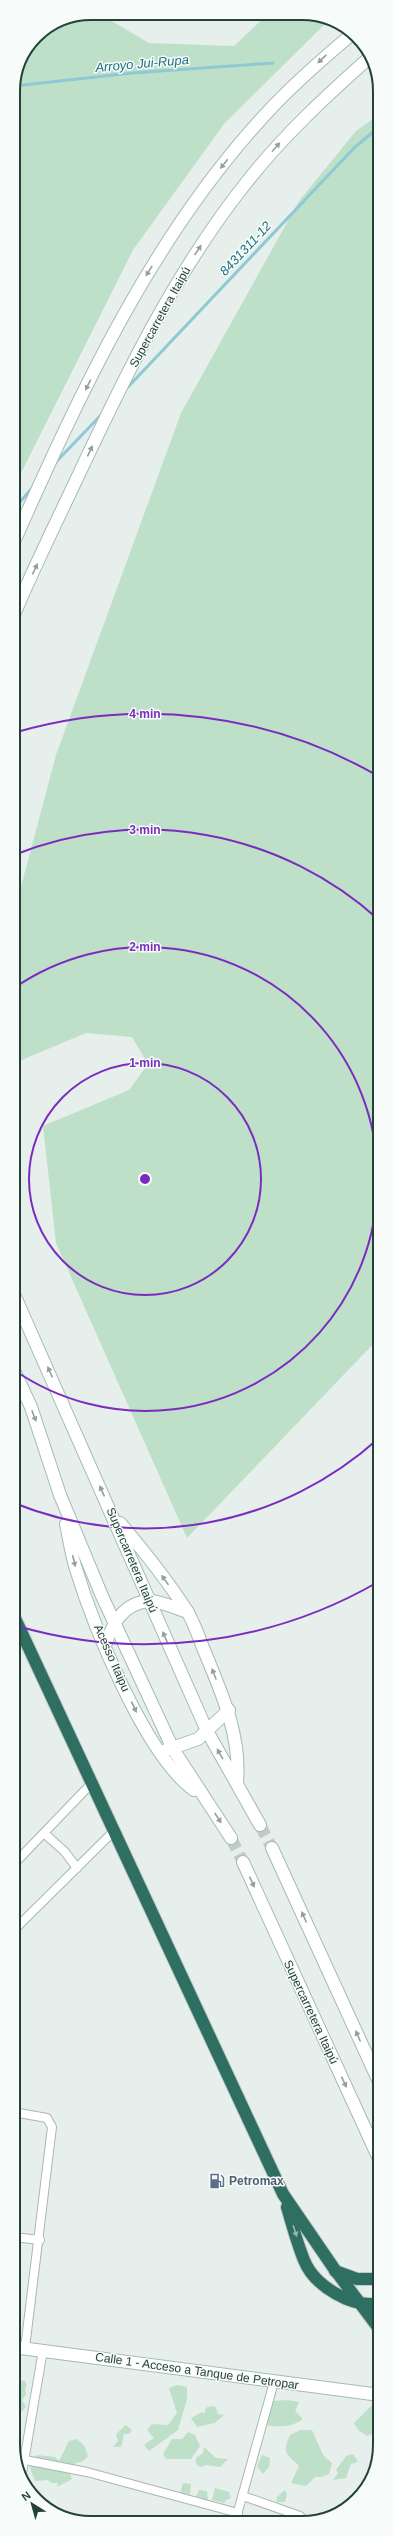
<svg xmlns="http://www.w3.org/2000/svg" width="393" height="2536" font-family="Helvetica,sans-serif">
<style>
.green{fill:#bfe0c8}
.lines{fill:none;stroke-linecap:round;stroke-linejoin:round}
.stream{stroke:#8ec9d4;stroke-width:3}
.secondary-tunnel{stroke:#bfccc8;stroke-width:12;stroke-dasharray:12 6;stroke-linecap:butt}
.street-casing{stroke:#a8b8b2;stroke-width:10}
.secondary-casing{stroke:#a4bbb3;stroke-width:14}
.highway-casing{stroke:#c2cac8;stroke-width:14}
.street{stroke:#fff;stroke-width:8}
.secondary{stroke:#fff;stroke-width:12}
.highway{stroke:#2f6f62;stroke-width:12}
.oneway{fill:#92a09c}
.oneway2{fill:#93b5ae}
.ring{fill:none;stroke:#7b2cbf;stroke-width:2}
.labels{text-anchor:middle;stroke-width:3;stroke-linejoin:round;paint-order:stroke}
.street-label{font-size:12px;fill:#24423a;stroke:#f7fbf9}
.service-label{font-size:12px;font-weight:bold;fill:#4e5e75;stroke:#f7fbf9;text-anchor:start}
.water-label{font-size:13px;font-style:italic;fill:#1c6f80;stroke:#f7fbf9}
.rim{fill:none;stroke:#24423a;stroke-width:2}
.centre{fill:#7b2cbf;stroke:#f7fbf9;stroke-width:2}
.ring-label{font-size:12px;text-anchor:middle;font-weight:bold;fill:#7b2cbf;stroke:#f7fbf9;stroke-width:3;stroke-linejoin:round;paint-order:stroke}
</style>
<rect width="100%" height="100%" fill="#e6efeb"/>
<g class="green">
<path d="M91 13H98L149 43 234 46 267 15 322 16 329 20 224 124 133 250 20 475 13 468V90C15 81 15 69 19 60 35 28 58 19 91 13Z"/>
<path d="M380 114V1337L187 1538 56 1243 43 1126 129 1090 148 1064 132 1037 86 1033 17 1062 13 1006V917L56 755 181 413 299 201 356 131Z"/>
<path d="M24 2380 27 2385 25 2389 26 2395 22 2400 26 2407 13 2420V2397L19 2394 20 2382Z"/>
<path d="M177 2385 187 2387V2399L178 2430 149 2451 144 2445 154 2438 147 2430 152 2424 168 2425 177 2413 169 2388Z"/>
<path d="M288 2400 299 2402 295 2411 303 2419C292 2428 273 2428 260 2423L273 2401Z"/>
<path d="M215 2406 218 2414 224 2415 215 2423 197 2427 191 2418 202 2412 204 2414 207 2407Z"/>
<path d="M371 2406 380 2407V2440L376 2432 367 2436 358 2430 354 2423Z"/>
<path d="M126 2425 132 2430 129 2434H124L121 2447H113L118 2441 116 2434Z"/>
<path d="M300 2430H312L323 2455 332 2463 329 2474 322 2477H315L306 2486 291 2483 299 2466C286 2453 282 2453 290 2435Z"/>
<path d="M188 2432 195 2435 200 2446 191 2459H166L163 2454 172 2439H182Z"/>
<path d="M77 2439 85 2447 88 2456 83 2461 71 2465 74 2471 70 2474 72 2479 57 2487 58 2483H52L48 2480 35 2481 30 2468 36 2455 55 2457 59 2461 69 2441Z"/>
<path d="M204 2447 216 2458 228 2459 220 2467 206 2465 200 2467 196 2464V2458L203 2453Z"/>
<path d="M353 2454 358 2462 351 2464 346 2478 333 2480 338 2473 336 2470 346 2456Z"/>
<path d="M262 2455 270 2458 269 2467 263 2474 257 2466Z"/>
<path d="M26 2481 31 2482 36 2493 35 2498 32 2496Z"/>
<path d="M183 2483 191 2484 190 2494 187 2496 180 2494Z"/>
<path d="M215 2488 229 2492 231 2498 226 2500 224 2503 212 2500Z"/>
<path d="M199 2490 207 2491 208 2501 202 2500V2497L199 2498 196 2496Z"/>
<path d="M285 2490 287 2494 285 2502H276L277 2497Z"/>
</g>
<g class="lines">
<g class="stream">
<path d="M14 86 132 73 273 63"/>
<path d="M128 387 354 148 380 126"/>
<path d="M55 463 102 414"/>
<path d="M13 510 33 487"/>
</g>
<g class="secondary-tunnel">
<path d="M260 1825 272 1848"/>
<path d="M231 1838 243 1862"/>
</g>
<g class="street-casing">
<g id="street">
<path d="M44 1833 65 1852 77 1868"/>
<path d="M13 1865 91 1784"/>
<path d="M13 1931 113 1832"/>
<path d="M13 2112 47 2118 52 2127 25 2348"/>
<path d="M13 2237 40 2240"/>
<path d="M25 2460 87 2472 238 2513"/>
<path d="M22 2473 43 2350"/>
<path d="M243 2496 300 2516"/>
<path d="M235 2522 274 2382"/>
</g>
</g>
<g class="secondary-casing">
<g id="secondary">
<path d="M13 544C80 393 151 239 263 117 290 87 321 60 352 34"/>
<path d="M13 617C33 569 57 521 79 474 127 372 176 271 246 183 282 137 325 97 369 58"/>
<path d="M13 1292 207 1731 260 1825"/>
<path d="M13 1368 31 1407 60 1495 102 1596 173 1749 231 1838"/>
<path d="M120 1523C144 1551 167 1580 187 1611 195 1624 200 1641 206 1655 223 1696 241 1737 237 1782"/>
<path d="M66 1524C69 1538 71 1552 75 1566 93 1625 145 1755 194 1790"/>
<path d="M105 1645C113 1624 122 1604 148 1601 159 1600 177 1609 188 1612"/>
<path d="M166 1750 198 1739 229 1710"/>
<path d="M272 1848 380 2084"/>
<path d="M243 1862 380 2161"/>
<path d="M13 2347 380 2395"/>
</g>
</g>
<g class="highway-casing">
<g id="highway">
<path d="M13 1614 283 2194 335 2270 380 2330"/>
<path d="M287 2207C292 2224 297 2243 304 2260 314 2286 353 2309 380 2303"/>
<path d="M335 2271 357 2279H380"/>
</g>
</g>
<use href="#street" class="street"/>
<use href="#secondary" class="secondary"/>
<use href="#highway" class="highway"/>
</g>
<defs><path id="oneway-solid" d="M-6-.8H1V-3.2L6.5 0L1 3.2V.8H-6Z"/></defs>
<g class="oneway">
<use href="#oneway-solid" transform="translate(322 59) rotate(137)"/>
<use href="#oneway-solid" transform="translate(276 147) rotate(-48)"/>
<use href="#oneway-solid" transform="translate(224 164) rotate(128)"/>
<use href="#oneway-solid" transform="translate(198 250) rotate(-56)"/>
<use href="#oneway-solid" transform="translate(149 271) rotate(122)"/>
<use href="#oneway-solid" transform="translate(88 385) rotate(116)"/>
<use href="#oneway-solid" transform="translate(90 451) rotate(-65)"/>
<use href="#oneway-solid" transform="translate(35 569) rotate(-65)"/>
<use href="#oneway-solid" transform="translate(50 1372) rotate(-114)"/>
<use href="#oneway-solid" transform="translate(34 1416) rotate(69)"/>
<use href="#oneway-solid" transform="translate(102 1491) rotate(-114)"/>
<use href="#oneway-solid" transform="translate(74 1561) rotate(77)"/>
<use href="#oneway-solid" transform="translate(165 1580) rotate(-125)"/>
<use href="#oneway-solid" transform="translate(165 1637) rotate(-114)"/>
<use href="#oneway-solid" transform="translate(214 1674) rotate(-112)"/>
<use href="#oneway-solid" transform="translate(134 1707) rotate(65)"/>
<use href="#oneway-solid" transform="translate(220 1754) rotate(-120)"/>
<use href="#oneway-solid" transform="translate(218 1818) rotate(57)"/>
<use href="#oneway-solid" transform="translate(252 1882) rotate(66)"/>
<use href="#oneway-solid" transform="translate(304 1917) rotate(-114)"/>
<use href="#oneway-solid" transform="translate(358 2036) rotate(-114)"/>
<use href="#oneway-solid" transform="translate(344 2082) rotate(65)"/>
</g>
<use class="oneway2" href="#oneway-solid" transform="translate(295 2231) rotate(72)"/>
<g class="ring">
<circle cx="145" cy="1179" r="116"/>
<path d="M14 988A232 232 0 1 1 14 1370"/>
<path d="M379 1438A349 349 0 0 1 14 1503M14 855A349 349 0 0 1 379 920"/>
<path d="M378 1582A465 465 0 0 1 17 1626M17 732A465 465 0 0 1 378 776"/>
</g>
<defs>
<g id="fuel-bare" transform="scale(1.2)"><path d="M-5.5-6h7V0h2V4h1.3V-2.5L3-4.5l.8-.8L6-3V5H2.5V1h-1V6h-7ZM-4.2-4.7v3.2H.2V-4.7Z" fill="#5c6f8a" stroke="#f7fbf9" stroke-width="2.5" paint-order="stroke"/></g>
</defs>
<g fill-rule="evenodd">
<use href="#fuel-bare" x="217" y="2181"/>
</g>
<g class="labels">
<g class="street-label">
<text transform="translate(160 317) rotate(-61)" y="4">Supercarretera Itaipú</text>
<text transform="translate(132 1560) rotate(67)" y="4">Supercarretera Itaipú</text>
<text transform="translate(112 1658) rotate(66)" y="4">Acesso Itaipu</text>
<text transform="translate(311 2012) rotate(65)" y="4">Supercarretera Itaipú</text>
<text transform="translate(197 2371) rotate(8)" y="4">Calle 1 - Acceso a Tanque de Petropar</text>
</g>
<g class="service-label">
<text x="229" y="2185">Petromax</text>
</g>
<g class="water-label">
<text transform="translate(142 63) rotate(-5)" y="5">Arroyo Jui-Rupa</text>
<text transform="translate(245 248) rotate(-47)" y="5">8431311-12</text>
</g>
</g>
<path d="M0 0H393V2536H0ZM91 20H302A71 71 0 0 1 373 91V2445A71 71 0 0 1 302 2516H91A71 71 0 0 1 20 2445V91A71 71 0 0 1 91 20Z" fill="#f7fbf9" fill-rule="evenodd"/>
<path class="rim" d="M91 20H302A71 71 0 0 1 373 91V2445A71 71 0 0 1 302 2516H91A71 71 0 0 1 20 2445V91A71 71 0 0 1 91 20Z"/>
<circle cx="145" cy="1179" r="6" class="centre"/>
<g class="ring-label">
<text x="145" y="718">4 min</text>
<text x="145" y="834">3 min</text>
<text x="145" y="951">2 min</text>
<text x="145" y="1067">1 min</text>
</g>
<g transform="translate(32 2504) rotate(323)" stroke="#f7fbf9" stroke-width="3" paint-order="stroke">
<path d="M0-3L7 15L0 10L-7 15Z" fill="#24423a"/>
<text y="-6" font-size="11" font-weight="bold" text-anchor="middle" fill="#24423a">N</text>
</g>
</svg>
